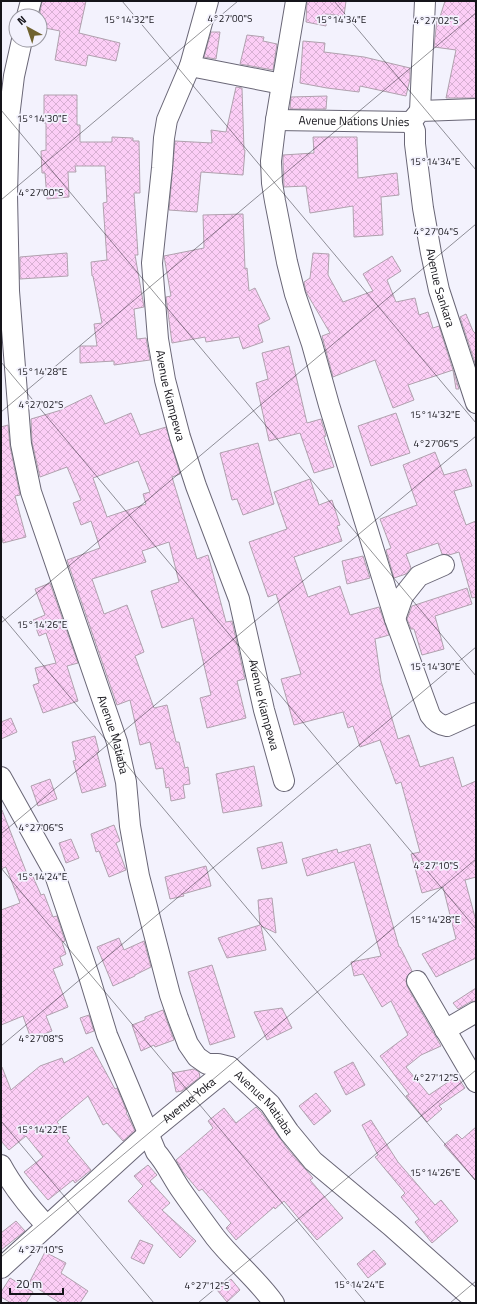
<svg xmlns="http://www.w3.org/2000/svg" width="477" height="1304" font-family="'Titillium Web',sans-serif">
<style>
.building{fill:url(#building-cross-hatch);stroke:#b0a1ae;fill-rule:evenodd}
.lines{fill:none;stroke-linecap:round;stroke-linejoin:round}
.minor-casing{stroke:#696676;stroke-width:22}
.minor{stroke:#fff;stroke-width:20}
.ticks{fill:none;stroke:#15141a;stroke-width:1;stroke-opacity:0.45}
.labels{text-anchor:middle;stroke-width:3.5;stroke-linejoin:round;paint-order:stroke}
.street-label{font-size:12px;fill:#15141a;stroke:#f3f2fd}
.ticks-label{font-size:10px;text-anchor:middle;fill:#15141a;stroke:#f3f2fd;stroke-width:3.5;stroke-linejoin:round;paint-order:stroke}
</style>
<defs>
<pattern id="building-cross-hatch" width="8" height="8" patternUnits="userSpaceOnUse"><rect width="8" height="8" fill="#fccef6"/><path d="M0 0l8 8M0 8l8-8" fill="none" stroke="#d7b0d2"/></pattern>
</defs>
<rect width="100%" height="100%" fill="#f3f2fd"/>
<g class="building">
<path d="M42 1H86L79 33 120 43 116 61 88 55 86 66 55 60 60 31 40 27V12Z"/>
<path d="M307 1H346L344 16 326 14V26L306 22Z"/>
<path d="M445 1H476V98H446L456 50 434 47 437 19 439 20Z"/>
<path d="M211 32H220L216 59 204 57Z"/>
<path d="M247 35 264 37 263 41 277 44 273 70 240 64Z"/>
<path d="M303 41 325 43 324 52 364 57 410 68V79L406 96 360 86 359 92 327 88 300 83Z"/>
<path d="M236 87 242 88 244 150H245L243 175 201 172 197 212 169 210 175 141 212 143 211 130 226 132Z"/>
<path d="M44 95H77V125H80V142H112V137L133 138V141H139L140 193H134L138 255H135L144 307 134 309 137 339 146 338 150 360 114 365V361L80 363V346H97L94 324 102 323 93 276H92L91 262 107 260 103 203 107 202 105 166H75L76 172H68L69 197 47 199 45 173H42L41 151 46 150V123H44Z"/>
<path d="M327 96 326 109H290L291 97Z"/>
<path d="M313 137H357L358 178 397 173 399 195 381 197 383 235 354 237 353 206 310 213 306 186 284 187 283 161V155L314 153Z"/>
<path d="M243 214 245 269 247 268 249 291 255 288 270 319 258 325 263 342 243 349 239 337 206 342 205 337 172 343 166 297 171 296 164 256 204 248 203 215Z"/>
<path d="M67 253 68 276 20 279V257Z"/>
<path d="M313 253 329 254 328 275 343 302 373 291 363 274 392 256 401 271 387 280 396 302 415 298 419 315 428 312 433 328 439 326 459 389H456L453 370 408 385 414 400 393 408 375 360 333 377 322 336 330 333 306 292 304 282 310 278Z"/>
<path d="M466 314 473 331 476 334V366L460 317Z"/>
<path d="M289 346 307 423 321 419 326 436 324 437 334 467 314 473 300 433 269 441 256 383 268 379 262 353Z"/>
<path d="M91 395 105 424 131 413 140 435 166 427 180 474 172 477 197 559 208 555 226 622 232 621 245 679 237 681 246 718 207 728 200 698 211 695 193 618 162 628 151 591 179 582 169 542 142 551 146 562 92 579 104 614 127 605 144 652 135 656 154 708 167 705 176 742H179L185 768 188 767 190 784 183 785 185 798 171 801 169 787 166 788 163 768 156 769 150 742 140 745 130 700 117 705 67 560 100 548 91 521 81 525 73 503 81 500 67 467 40 477 32 442 31 419 58 411ZM138 461 150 492 143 494 146 504 107 517 93 478Z"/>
<path d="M396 413 410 453 371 466 358 426Z"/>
<path d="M8 425 10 446 20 495 15 496 26 537 3 543 1 534V427Z"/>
<path d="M258 443 274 504 243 515 237 499 232 500 220 453Z"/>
<path d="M435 452 444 475 466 469 472 486 454 491 466 525 476 521V597L472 598 459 552 449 555 442 554 438 543 406 554 411 568 406 574 394 578 386 550 391 548 380 519 417 505 403 465Z"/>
<path d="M310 479 319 505 332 500 340 525 337 526 342 541 294 557 308 597 340 586 350 615 379 607 389 635 375 639 381 681 398 739 409 735 420 767 453 757 462 787 476 781V877L465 880 476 921V958L436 977 422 954 456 939 443 887 422 893 411 854 420 852 401 782 396 784 380 740 360 747 353 726 348 728 343 712 294 725 281 679 301 674 276 594 268 597 249 542 287 529 274 492Z"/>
<path d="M363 556 370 578 347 584 342 561Z"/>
<path d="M50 583 78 663 67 666 78 701 43 713 33 685 39 683 35 668 56 663 46 633 39 636 33 620 45 615 35 589Z"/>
<path d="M467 588 472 604 435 616 444 649 422 655 414 629H411L407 619 412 606Z"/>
<path d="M11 718 17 732 1 739V722Z"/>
<path d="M95 736 99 752 97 753 106 786 82 793 73 761 76 760 72 742Z"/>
<path d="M254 766 262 806 223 813 216 774Z"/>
<path d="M50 779 57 799 38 806 31 786Z"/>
<path d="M2 810 27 874 31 872 41 895 44 894 53 917 57 916 65 941 62 942 66 954 60 957 63 965 53 969 68 1007 46 1016 52 1031 31 1039 23 1016 1 1025V910L20 903 6 867 1 869V811Z"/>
<path d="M114 825 120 841 116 843 126 870 109 877 99 851 96 852 91 834Z"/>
<path d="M71 839 79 858 66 863 59 843Z"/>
<path d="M282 842 287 863 262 869 257 848Z"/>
<path d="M370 844 399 947H400L412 971 407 976 406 981 407 986 441 1046 421 1055 406 1067 429 1095 457 1076 465 1088 439 1106 442 1109 427 1122 406 1096 409 1094 380 1056 408 1035 391 1001 382 1007 363 974 354 976 351 962 381 956 354 862 307 876 302 859 337 849 338 853Z"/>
<path d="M206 866 211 886 183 894 184 896 170 899 165 877Z"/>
<path d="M272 898 276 933 261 926 266 950 227 958 218 938 260 925 258 900Z"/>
<path d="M119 938 124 950 144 941 151 967 135 975V976L113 986 97 947Z"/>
<path d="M212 965 235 1037 210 1045 188 972Z"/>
<path d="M476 988V1001L470 1002 458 1009 453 1003Z"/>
<path d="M282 1008 292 1028 267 1040 254 1012Z"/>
<path d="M163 1010 174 1040 155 1047 154 1045 141 1051 132 1025 145 1020V1017Z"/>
<path d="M89 1015 94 1031 86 1034 80 1018Z"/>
<path d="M92 1047 115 1089 117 1088 127 1112 126 1113 128 1116 135 1131 123 1141 107 1123 103 1125 88 1096 57 1122 70 1138 67 1141 91 1170 75 1183 73 1180 48 1200 24 1172 43 1157 26 1136 9 1150 1 1141V1067H2L11 1090 40 1066 62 1058 64 1063Z"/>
<path d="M353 1062 365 1085 346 1095 334 1072Z"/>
<path d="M194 1069 199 1072 200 1077 182 1091 176 1092 172 1073Z"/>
<path d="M316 1093 331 1111 314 1125 299 1106Z"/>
<path d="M256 1107 261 1112 287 1148 313 1178 310 1180 343 1218 317 1240 284 1201 275 1209 274 1207 236 1240 226 1228 231 1223 202 1189 199 1191 183 1172 176 1160 213 1128 208 1121 224 1108 236 1123Z"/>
<path d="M371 1120 398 1162 435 1205 441 1200 458 1221 432 1243 415 1222 419 1219 401 1197 405 1193 375 1157 378 1155 362 1125Z"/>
<path d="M476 1127V1181L444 1145 457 1134 462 1139Z"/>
<path d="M148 1165 157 1175 150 1181 170 1203 162 1210 196 1241 180 1258 128 1201 143 1186 134 1176Z"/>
<path d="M16 1221 25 1231 1 1250V1233Z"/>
<path d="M140 1240 153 1245 144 1264 131 1258Z"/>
<path d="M374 1250 386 1264 368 1278 357 1264Z"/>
<path d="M45 1252 66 1263 61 1273 88 1291 80 1303H60L29 1283Z"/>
<path d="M10 1278 33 1292 26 1303H11L1 1297V1292Z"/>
<path d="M231 1279 240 1290 227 1302 217 1290Z"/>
</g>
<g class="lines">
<g class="minor-casing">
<g id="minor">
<path id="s1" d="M208 1 190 66 167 120 164 138 162 168 152 263 158 339 165 380 180 437 196 486 239 599 264 710 284 781"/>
<path d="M296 1 276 120 271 161 272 183 275 201 287 262 295 294 312 344 329 405 395 619 430 715C434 721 439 725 447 726L476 713"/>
<path d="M27 16 31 1"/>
<path id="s2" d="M22 40 14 76 9 117 7 195 9 291 21 444 31 492 117 742 126 782 130 826 139 876 170 995 178 1018 188 1044 197 1057 207 1064H218L230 1067 270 1104 289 1132 313 1161 391 1226 464 1291 476 1301"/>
<path d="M190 66 282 84"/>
<path d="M420 111 425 1"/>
<path id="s3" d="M276 120 411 122 420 111 476 109"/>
<path id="s4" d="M411 122 415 131V144L423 208 431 253 439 290 476 403"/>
<path d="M395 619 403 596 419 576 444 565"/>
<path d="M1 777 54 872 89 976 107 1035 156 1152C166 1163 172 1177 181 1190 192 1206 204 1222 215 1237 233 1260 257 1279 274 1303"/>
<path d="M417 981 476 1082"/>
<path d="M445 1030 476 1012"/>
<path d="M1 1165C14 1189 29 1207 47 1226"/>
<path id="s5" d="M1 1268 149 1133 230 1067"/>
</g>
</g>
<use href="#minor" class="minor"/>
</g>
<path class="ticks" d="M122 1 476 423M334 1 476 170M1 110 476 676M1 200 238 1M1 362 476 929M1 412 476 13M1 615 476 1181M1 623 476 224M1 834 476 436M1 868 366 1303M1 1046 476 647M1 1121 154 1303M1 1257 476 859M198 1303 476 1070M450 1303 476 1281"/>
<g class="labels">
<g class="street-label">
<text dy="4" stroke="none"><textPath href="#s3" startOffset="78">Avenue Nations Unies</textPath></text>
<text dy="4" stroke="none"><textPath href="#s4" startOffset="169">Avenue Sankara</textPath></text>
<text dy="4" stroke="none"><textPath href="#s1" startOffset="404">Avenue Kiampewa</textPath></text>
<text dy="4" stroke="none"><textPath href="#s1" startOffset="728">Avenue Kiampewa</textPath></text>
<text dy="4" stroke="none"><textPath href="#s2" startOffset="711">Avenue Matiaba</textPath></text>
<text dy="4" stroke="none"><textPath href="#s5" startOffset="252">Avenue Yoka</textPath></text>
<text dy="4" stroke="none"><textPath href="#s2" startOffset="1131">Avenue Matiaba</textPath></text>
</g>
</g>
<g class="ticks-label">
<text x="230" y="22">4°27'00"S</text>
<text x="129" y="23">15°14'32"E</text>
<text x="341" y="23">15°14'34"E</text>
<text x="436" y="24">4°27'02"S</text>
<text x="42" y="122">15°14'30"E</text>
<text x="435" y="165">15°14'34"E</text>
<text x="41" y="196">4°27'00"S</text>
<text x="436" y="235">4°27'04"S</text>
<text x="42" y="375">15°14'28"E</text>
<text x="41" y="408">4°27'02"S</text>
<text x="435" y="418">15°14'32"E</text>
<text x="436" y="447">4°27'06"S</text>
<text x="42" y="628">15°14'26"E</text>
<text x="435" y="670">15°14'30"E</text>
<text x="41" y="831">4°27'06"S</text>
<text x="436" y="869">4°27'10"S</text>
<text x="42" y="880">15°14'24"E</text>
<text x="435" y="923">15°14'28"E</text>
<text x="41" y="1042">4°27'08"S</text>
<text x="436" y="1081">4°27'12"S</text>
<text x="42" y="1133">15°14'22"E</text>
<text x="435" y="1176">15°14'26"E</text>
<text x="41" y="1253">4°27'10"S</text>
<text x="359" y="1288">15°14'24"E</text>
<text x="207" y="1289">4°27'12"S</text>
</g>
<rect width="477" height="1304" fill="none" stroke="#15141a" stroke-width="4"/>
<g transform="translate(28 28) rotate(320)"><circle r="19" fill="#f3f2fd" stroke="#9a99a2"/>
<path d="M0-3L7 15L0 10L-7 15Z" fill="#70622f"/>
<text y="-6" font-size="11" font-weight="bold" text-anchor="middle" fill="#15141a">N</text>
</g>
<path d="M10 1288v6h53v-6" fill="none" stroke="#15141a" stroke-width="2"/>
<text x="16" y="1288" font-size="12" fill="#15141a" stroke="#f3f2fd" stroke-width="3" paint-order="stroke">20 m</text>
</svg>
